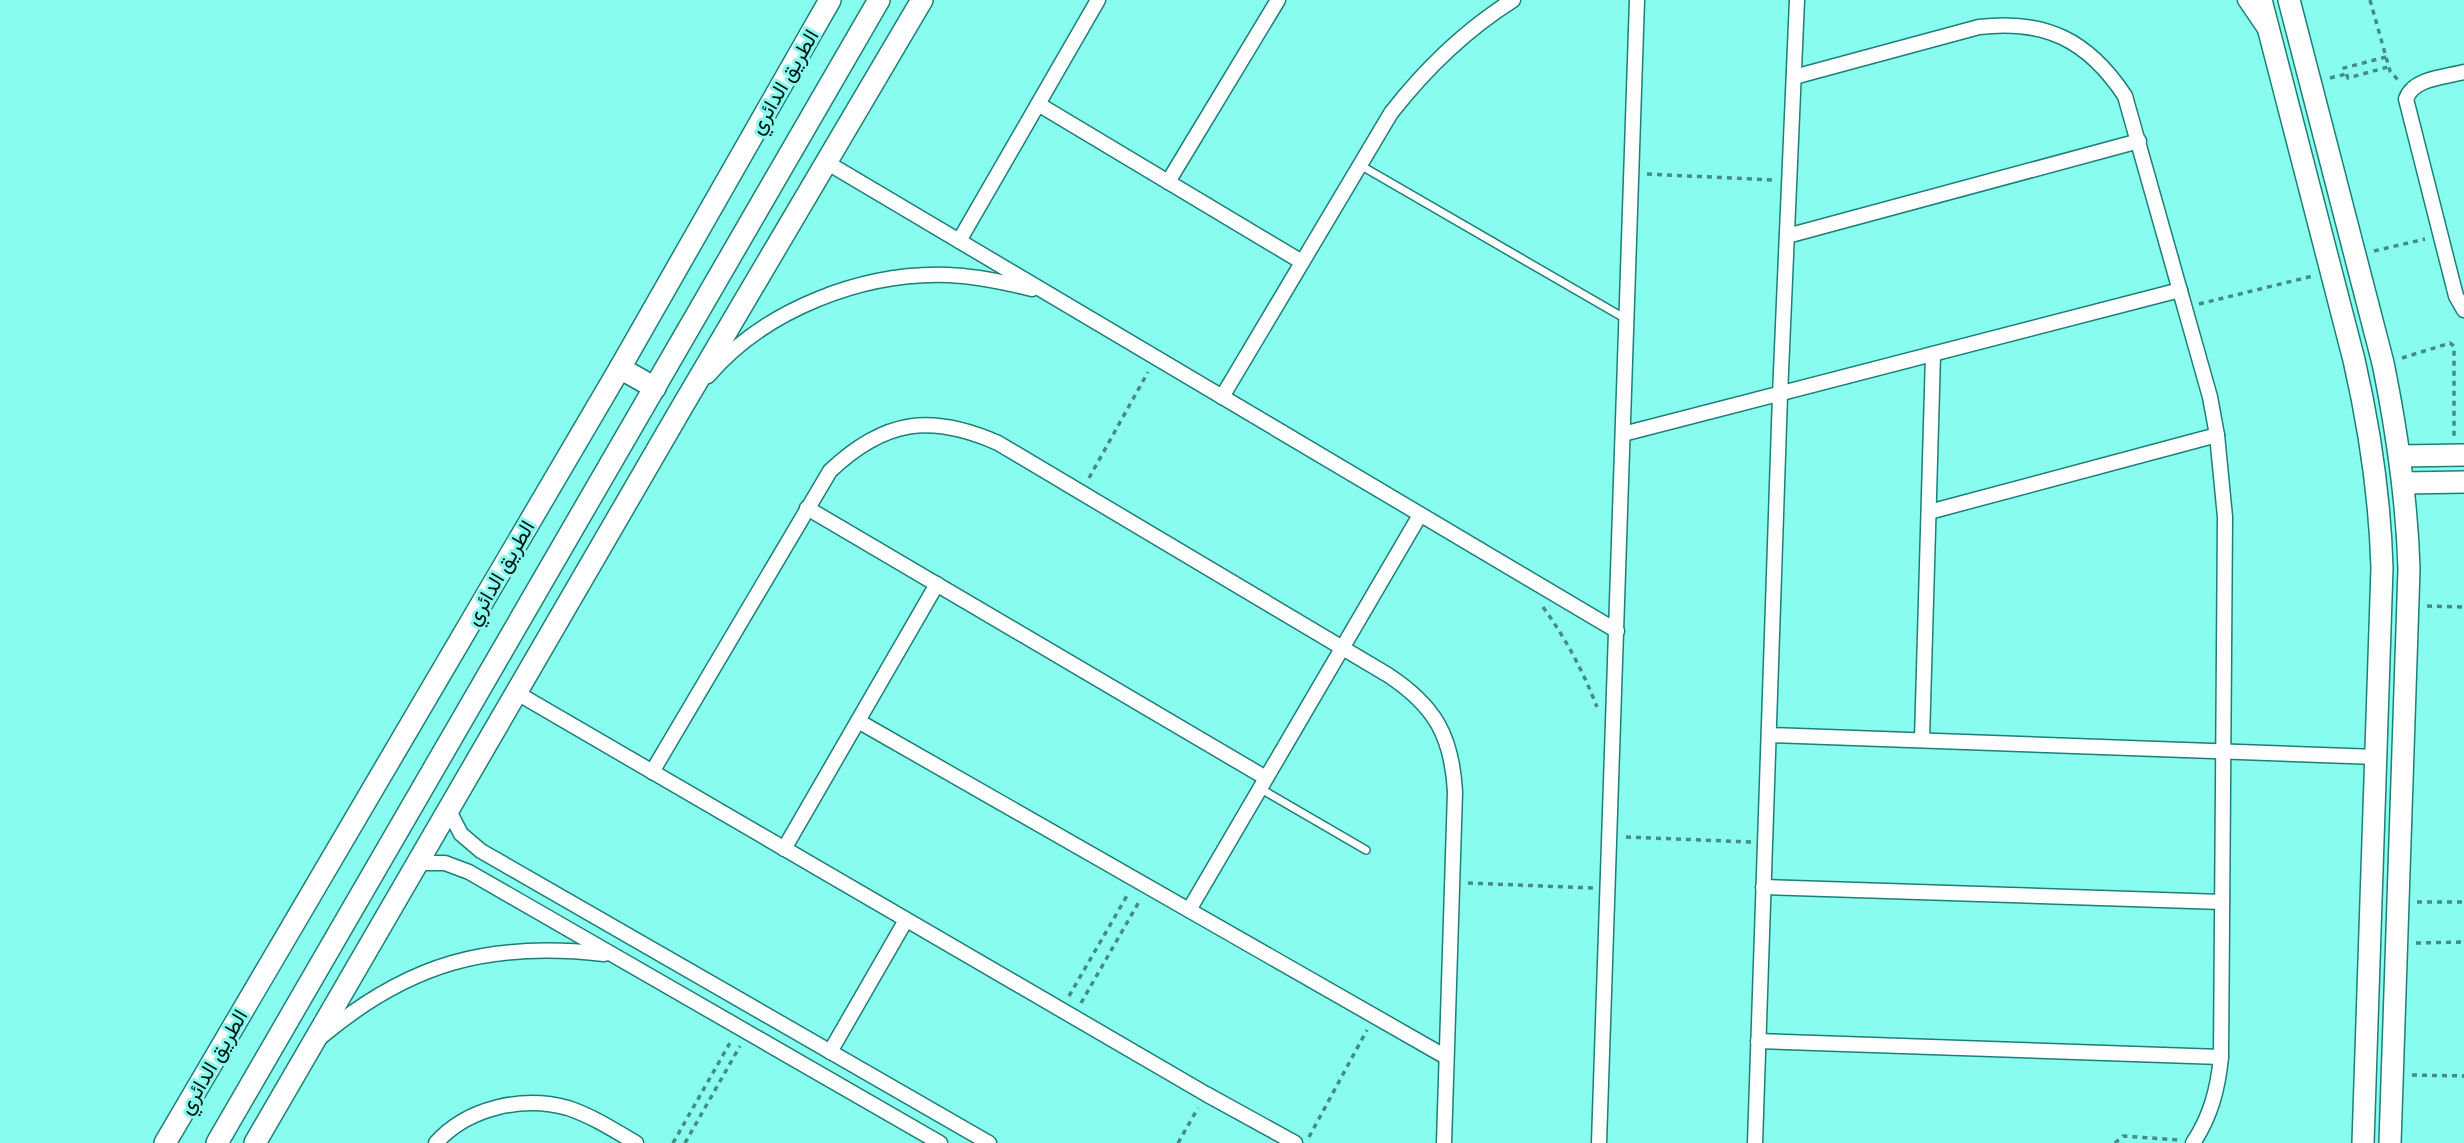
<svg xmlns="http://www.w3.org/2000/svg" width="2464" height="1143" font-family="Signika,Vazirmatn,sans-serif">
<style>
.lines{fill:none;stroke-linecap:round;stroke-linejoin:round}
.lane-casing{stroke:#1d7f76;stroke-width:10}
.street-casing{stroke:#1d7f76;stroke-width:17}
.secondary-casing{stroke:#1d7f76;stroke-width:24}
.path{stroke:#458c83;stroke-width:3.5;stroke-dasharray:5 5;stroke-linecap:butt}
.lane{stroke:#fff;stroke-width:7}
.street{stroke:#fff;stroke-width:14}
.secondary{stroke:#fff;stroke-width:21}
.labels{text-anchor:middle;stroke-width:6;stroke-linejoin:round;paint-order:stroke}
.street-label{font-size:21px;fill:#001714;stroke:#88fdef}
</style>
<rect width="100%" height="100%" fill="#88fdef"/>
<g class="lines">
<g class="lane-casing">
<g id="lane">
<path d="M1360 165 1626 319"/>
<path d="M1261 789 1366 850"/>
</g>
</g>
<g class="street-casing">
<g id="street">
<path d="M2245 0 2264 28"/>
<path d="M2464 72C2445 77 2413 78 2406 99L2456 296 2464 310"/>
<path d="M1794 77 1979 27C2045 19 2088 40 2125 96L2210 397 2217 435 2225 517 2221 1057C2218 1088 2211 1116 2193 1143"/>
<path d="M1038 104 1302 262"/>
<path d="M826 162 1617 631"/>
<path d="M1168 182 1278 0"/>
<path d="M1787 236 2139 141"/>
<path d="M959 241 1098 0"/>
<path d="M708 376C764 310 862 272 948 275 976 276 1004 282 1032 289"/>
<path d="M1222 397 1391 113C1426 68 1464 31 1513 0"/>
<path d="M1623 434 2180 290"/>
<path d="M807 508 1266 778"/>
<path d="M1929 512 2217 435"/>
<path d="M517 693 1206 1094 1295 1143"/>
<path d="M858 721 1446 1057"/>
<path d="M1769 735 2377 757"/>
<path d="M1922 740 1933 355"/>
<path d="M652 772 830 471C884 420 930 413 998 443L1388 675C1435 706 1452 736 1455 792L1444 1143"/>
<path d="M449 811 461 834 481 851 989 1143"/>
<path d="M784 849 937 584"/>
<path d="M420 863H445L469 872 940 1143"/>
<path d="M1763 887 2222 902"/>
<path d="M1189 910 1420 515"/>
<path d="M321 1037C409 963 489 941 604 954"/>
<path d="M1758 1041 2221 1057"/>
<path d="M830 1052 906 920"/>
<path d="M436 1143C467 1108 523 1095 568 1108 592 1116 614 1130 636 1143"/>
<path d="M1599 1143 1637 0"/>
<path d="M1755 1143 1780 395 1797 0"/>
</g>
</g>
<g class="secondary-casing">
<g id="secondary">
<path d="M2261 0 2354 360C2370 430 2380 497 2382 568L2363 1143"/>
<path d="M2289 0 2383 363C2397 432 2407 499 2409 569L2390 1143"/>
<path d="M620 368 655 388"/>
<path d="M2400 456 2464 455"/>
<path d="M2404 483 2464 482"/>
<path d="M165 1143 620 368 830 0"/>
<path d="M217 1143 879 0"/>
<path d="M255 1143 682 407 922 0"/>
</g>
</g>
<g class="path">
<path d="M2370 0 2390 71 2398 80"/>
<path d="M2386 57 2344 68 2348 78 2388 67"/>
<path d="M2330 78 2346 74"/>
<path d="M1647 174 1773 180"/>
<path d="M2374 251 2425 239"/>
<path d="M2199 304 2313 276"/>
<path d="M2402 358 2450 343 2454 346V437"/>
<path d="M1089 478 1148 372"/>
<path d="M2427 606 2464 607"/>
<path d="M1543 607C1566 639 1583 671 1597 707"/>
<path d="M1626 837 1751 842"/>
<path d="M1468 883 1593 888"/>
<path d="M2417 902H2464"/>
<path d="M2416 943 2464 942"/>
<path d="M1069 996 1128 894"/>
<path d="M1081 1003 1140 900"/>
<path d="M2412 1075 2464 1076"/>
<path d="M1309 1137 1367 1030"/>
<path d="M673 1143 731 1041"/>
<path d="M685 1143 740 1046"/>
<path d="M1178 1143 1198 1108"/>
<path d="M2115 1143 2123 1136 2179 1140"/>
</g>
<use href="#lane" class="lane"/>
<use href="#street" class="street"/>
<use href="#secondary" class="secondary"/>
</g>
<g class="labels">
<g class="street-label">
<text transform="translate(784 82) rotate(-60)" y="7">الطريق الدائري</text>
<text transform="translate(500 573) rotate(-60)" y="7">الطريق الدائري</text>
<text transform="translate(213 1062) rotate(-60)" y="7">الطريق الدائري</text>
</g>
</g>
</svg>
